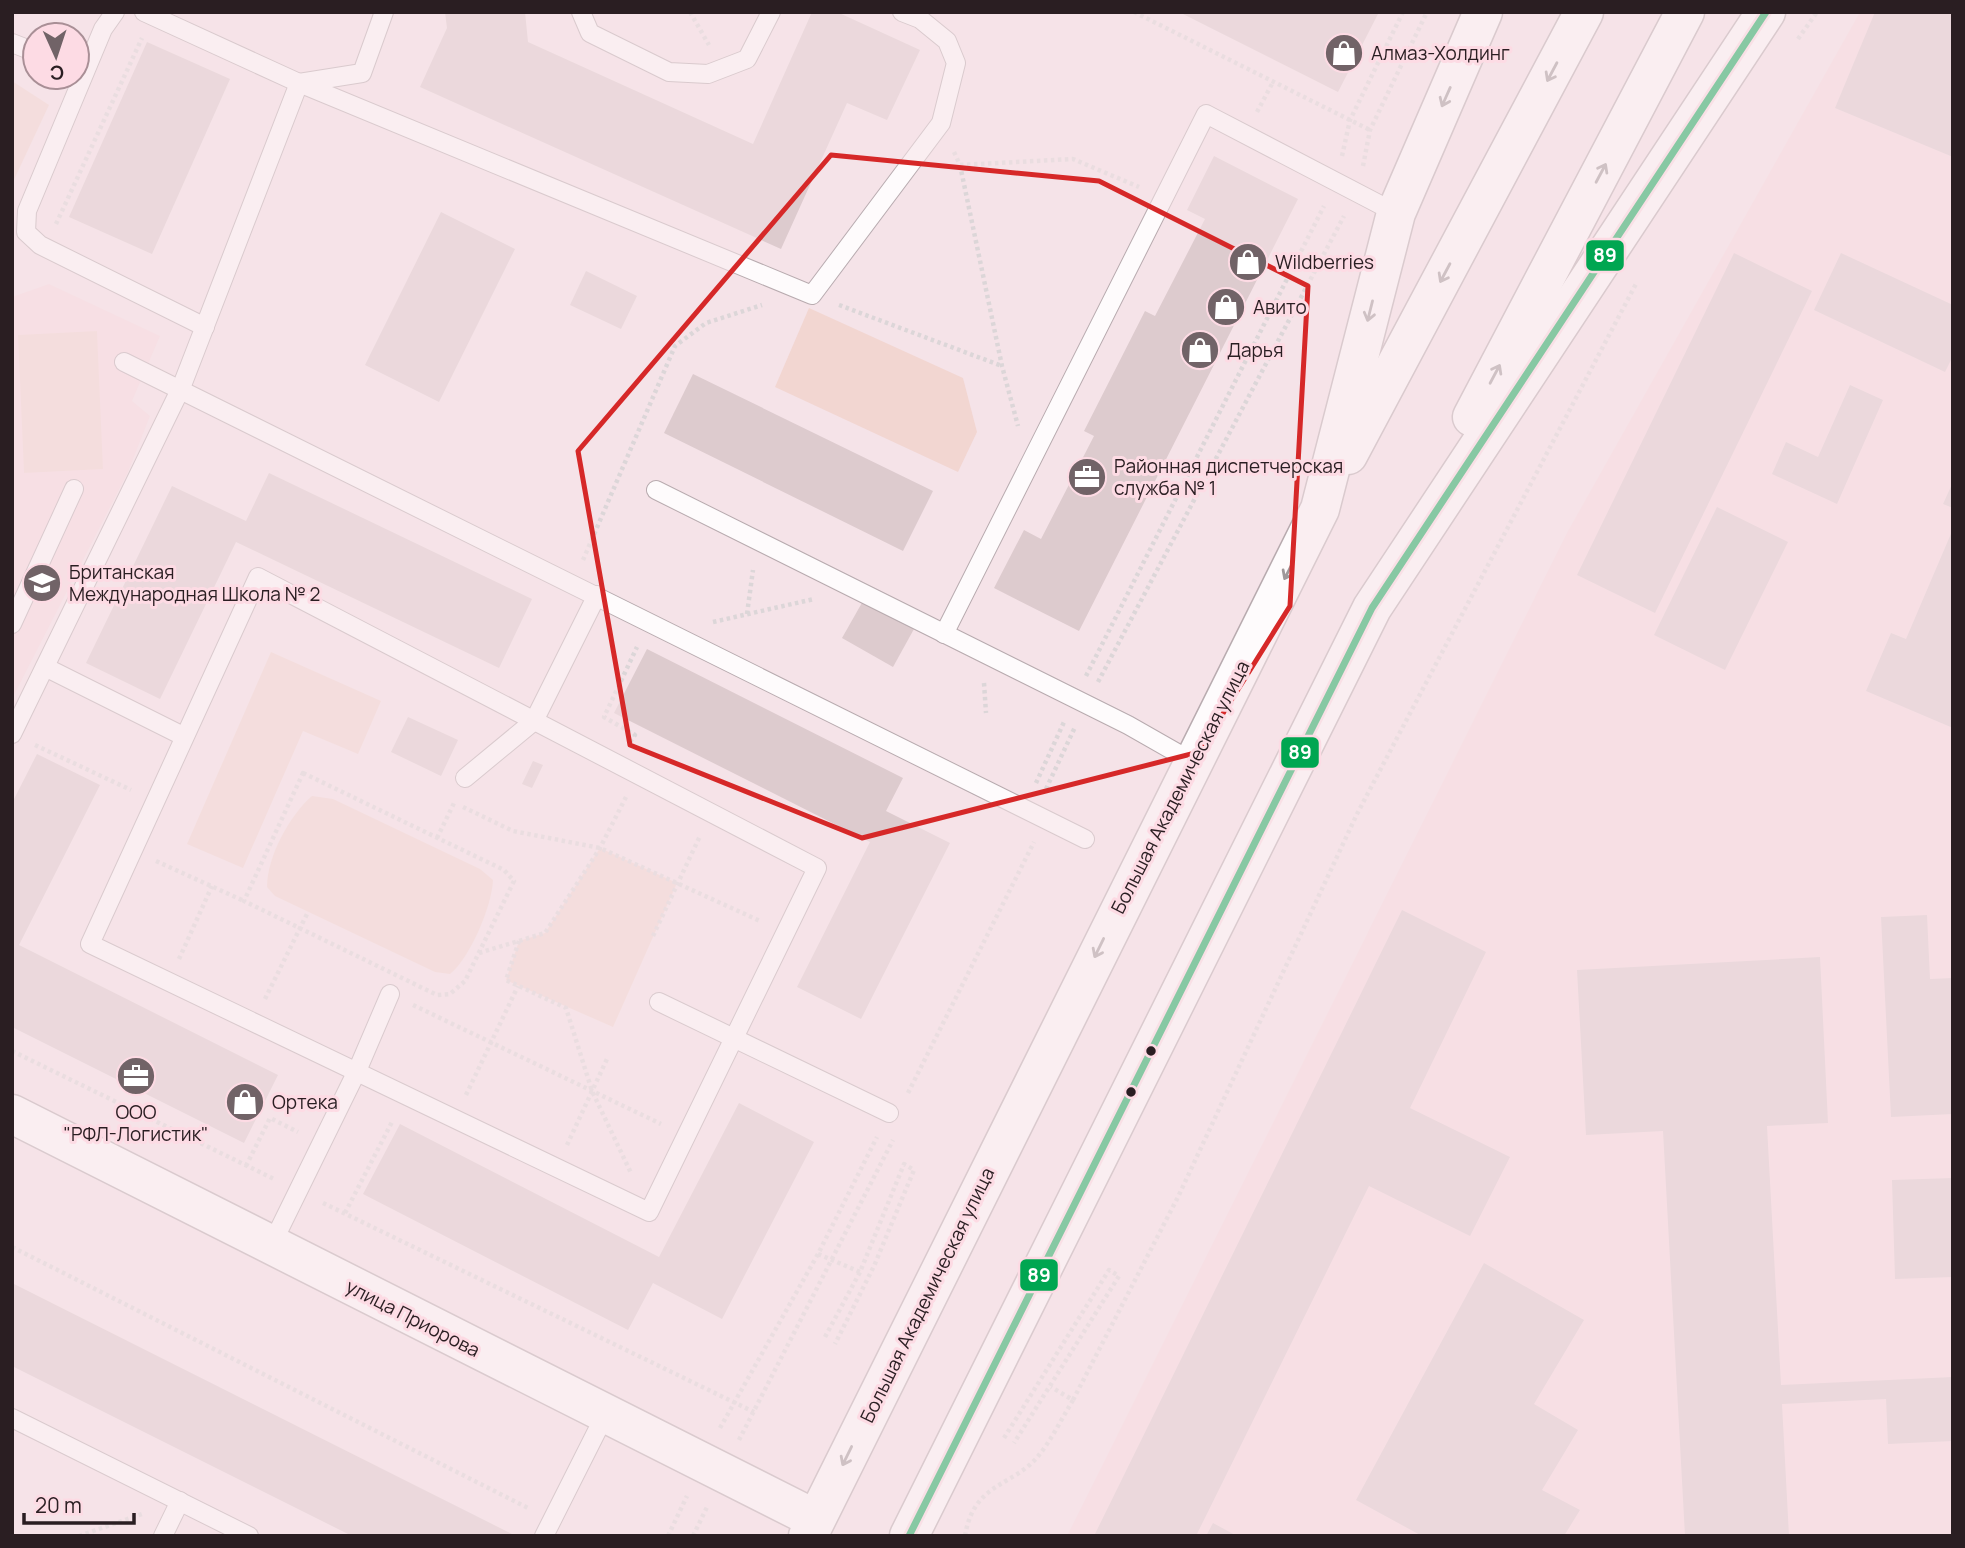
<svg xmlns="http://www.w3.org/2000/svg" width="1965" height="1548" font-family="Manrope,sans-serif">
<style>
.built{fill:#f8dae1}
.green{fill:#f2d6d1}
.building{fill:#ddcbce}
.lines{fill:none;stroke-linecap:round;stroke-linejoin:round}
.service-casing{stroke:#b8abaf;stroke-width:20}
.tertiary-casing{stroke:#b8abaf;stroke-width:41}
.secondary-casing{stroke:#b8abaf;stroke-width:41}
.path{stroke:#dcd6d8;stroke-width:4.5;stroke-dasharray:3.5 3.5;stroke-linecap:butt}
.service{stroke:#fefbfc;stroke-width:18}
.tertiary{stroke:#fefbfc;stroke-width:38}
.secondary{stroke:#fefbfc;stroke-width:38}
.bus-1-casing{stroke:#fddbe4;stroke-width:12}
.bus-1{stroke:#00a651;stroke-width:7}
.oneway{stroke:#9f989a}
.marked{fill:none;stroke:#d62828;stroke-width:5;stroke-linejoin:round}
.bus-dot{fill:#2a1e22;stroke:#fddbe4;stroke-width:2.5}
.labels{text-anchor:middle;stroke-width:6;stroke-linejoin:round;paint-order:stroke}
.poi-label{font-size:19px;fill:#2a1e22;stroke:#fddbe4;text-anchor:start}
.street-label{font-size:19px;fill:#2a1e22;stroke:#fddbe4}
.line-badge{stroke:#fddbe4;stroke-width:2.5}
.badge-label{font-size:19px;text-anchor:middle;font-weight:bold;fill:#fff}
</style>
<rect width="100%" height="100%" fill="#f5e3e8"/>
<g class="built">
<path d="M1860 12H1953V1536H1067L1568 531Z"/>
<path d="M49 284 160 336 132 401 150 416 128 472 12 699V297Z"/>
</g>
<g class="green">
<path d="M12 81 49 105 12 184Z"/>
<path d="M809 308 963 378 977 432 958 472 775 387Z"/>
<path d="M97 331 103 469 24 473 18 335Z"/>
<path d="M271 652 381 701 358 754 303 731 243 868 187 844Z"/>
<path d="M312 796 333 799 480 869 493 880C492 906 470 958 450 974L435 972 275 896 267 887C267 856 290 815 312 796Z"/>
<path d="M600 848 677 883 613 1027 506 980 519 941 545 933Z"/>
</g>
<g class="building">
<path d="M445 12H525L528 42 753 144 812 12H837L920 50 887 120 847 103 781 249 420 87 447 28Z"/>
<path d="M1179 12H1379L1338 92Z"/>
<path d="M1875 12H1953V157L1835 108Z"/>
<path d="M147 42 230 79 152 254 69 217Z"/>
<path d="M1214 156 1298 199 1079 631 994 588 1024 530 1041 539 1094 436 1084 431 1145 311 1155 316 1205 219 1187 210Z"/>
<path d="M441 212 515 249 439 402 365 365Z"/>
<path d="M1734 253 1812 291 1655 613 1577 575Z"/>
<path d="M1841 253 1953 305V356L1945 372 1814 310Z"/>
<path d="M586 271 637 296 621 329 570 305Z"/>
<path d="M693 374 933 491 903 551 664 433Z"/>
<path d="M1850 385 1883 400 1837 504 1772 474 1786 442 1818 457Z"/>
<path d="M269 473 532 599 499 668 236 542 160 699 86 663 172 486 246 521Z"/>
<path d="M1953 482V508L1943 504Z"/>
<path d="M1717 507 1788 542 1725 670 1654 635Z"/>
<path d="M1953 529V728L1866 691 1891 633 1906 639Z"/>
<path d="M863 601 914 629 893 667 842 638Z"/>
<path d="M647 649 903 778 886 811 950 843 861 1019 797 987 870 842 614 713Z"/>
<path d="M408 717 458 740 441 776 391 752Z"/>
<path d="M37 754 100 785 19 945 278 1075 244 1143 12 1027V803Z"/>
<path d="M533 761 543 765 532 788 522 784Z"/>
<path d="M1402 910 1486 952 1410 1108 1510 1157 1470 1236 1369 1186 1196 1536H1094Z"/>
<path d="M1927 915 1930 979 1953 978V1114L1891 1117 1881 917Z"/>
<path d="M1820 957 1828 1123 1767 1126 1781 1385 1953 1377V1441L1888 1444 1886 1399 1782 1404 1789 1536H1685L1663 1131 1586 1135 1577 970Z"/>
<path d="M739 1103 814 1142 722 1319 653 1283 628 1330 363 1194 400 1124 659 1257Z"/>
<path d="M1953 1178V1277L1895 1279 1892 1180Z"/>
<path d="M1484 1263 1584 1320 1534 1404 1578 1430 1542 1490 1580 1510 1564 1536H1422L1356 1500Z"/>
<path d="M12 1283 516 1536H352L12 1366Z"/>
<path d="M1213 1523 1237 1536H1206Z"/>
</g>
<g class="lines">
<g class="service-casing">
<g id="service">
<path d="M115 12 103 29 27 211 26 232 40 245 205 327"/>
<path d="M144 12 299 83 812 295 941 123 956 63 947 41 920 19 902 12"/>
<path d="M581 12 590 33 669 72 708 74 747 59 771 12"/>
<path d="M12 43 35 52"/>
<path d="M124 362 1085 839"/>
<path d="M656 490 1128 725 1193 762"/>
<path d="M258 577 817 868 649 1212 90 944Z"/>
<path d="M12 624 74 489"/>
<path d="M944 634 1206 114 1396 213"/>
<path d="M45 667 183 736"/>
<path d="M12 734 181 388 299 83 362 73 384 12"/>
<path d="M465 778 534 721 597 595"/>
<path d="M659 1002 889 1113"/>
<path d="M271 1246 357 1071 390 994"/>
<path d="M12 1418 249 1536"/>
<path d="M163 1536 180 1501"/>
<path d="M544 1536 605 1415"/>
</g>
</g>
<g class="tertiary-casing">
<path id="tertiary" d="M12 1114 815 1519"/>
</g>
<g class="secondary-casing">
<g id="secondary">
<path d="M1472 417 1685 12"/>
<path d="M1348 455 1584 12"/>
<path d="M808 1536 1320 509 1396 213 1483 12"/>
<path d="M909 1536 1372 608 1766 12"/>
</g>
</g>
<g class="path">
<path d="M690 12 709 45"/>
<path d="M1134 12 1370 130"/>
<path d="M1798 39 1817 12"/>
<path d="M1257 112 1273 82"/>
<path d="M954 152 960 165 1002 366 1018 426"/>
<path d="M1342 156 1350 120 1403 12"/>
<path d="M960 165 1073 159 1139 187"/>
<path d="M1363 166 1370 130 1427 12"/>
<path d="M56 224 142 38"/>
<path d="M839 305 1002 366"/>
<path d="M583 560 675 346 706 323 762 305"/>
<path d="M747 614 753 570"/>
<path d="M713 622 814 599"/>
<path d="M1086 676 1324 206"/>
<path d="M1098 682 1344 216"/>
<path d="M984 683 986 713"/>
<path d="M630 742 635 735 604 717 637 647"/>
<path d="M35 745 131 790"/>
<path d="M303 773 504 870 514 881 465 981 450 994 437 995 244 901Z"/>
<path d="M1036 783 1064 722"/>
<path d="M1046 789 1075 727"/>
<path d="M463 807 513 831 600 848 760 921"/>
<path d="M437 838 455 801"/>
<path d="M156 861 244 901"/>
<path d="M653 936 700 836"/>
<path d="M519 941 506 980 566 1008 592 1091 631 1173"/>
<path d="M479 953 545 933 600 848 626 797"/>
<path d="M179 959 212 886"/>
<path d="M265 999 308 912"/>
<path d="M413 1005 661 1124"/>
<path d="M12 1051 274 1179"/>
<path d="M908 1093 1034 842"/>
<path d="M466 1095 518 986"/>
<path d="M567 1145 607 1059"/>
<path d="M246 1166 270 1118 298 1132"/>
<path d="M323 1203 754 1412"/>
<path d="M345 1213 393 1120"/>
<path d="M12 1247 528 1508"/>
<path d="M818 1254 860 1272"/>
<path d="M825 1337 860 1272 904 1164 914 1170 874 1266 835 1344"/>
<path d="M1073 1400 1178 1197 1357 814 1637 282"/>
<path d="M720 1428 818 1254 877 1137"/>
<path d="M1004 1438 1109 1270 1119 1276 1014 1443"/>
<path d="M739 1440 893 1140"/>
<path d="M79 1536 142 1514"/>
<path d="M668 1536 687 1496"/>
<path d="M693 1536 708 1505"/>
<path d="M965 1536C974 1481 1014 1487 1039 1455 1052 1439 1062 1418 1073 1400L1051 1387"/>
</g>
<use href="#service" class="service"/>
<use href="#tertiary" class="tertiary"/>
<use href="#secondary" class="secondary"/>
<g class="bus-1-casing">
<path id="bus-1" d="M909 1536 1372 608 1766 12"/>
</g>
<use href="#bus-1" class="bus-1"/>
</g>
<defs><path id="oneway-shaft" d="M-6 0H5M1.5-3L5.5 0L1.5 3" fill="none" stroke-width="1.6" stroke-linecap="round" stroke-linejoin="round" transform="scale(1.75)"/></defs>
<g class="oneway">
<use href="#oneway-shaft" transform="translate(1552 72) rotate(118)"/>
<use href="#oneway-shaft" transform="translate(1446 97) rotate(114)"/>
<use href="#oneway-shaft" transform="translate(1601 173) rotate(-62)"/>
<use href="#oneway-shaft" transform="translate(1445 273) rotate(118)"/>
<use href="#oneway-shaft" transform="translate(1370 311) rotate(104)"/>
<use href="#oneway-shaft" transform="translate(1495 374) rotate(-62)"/>
<use href="#oneway-shaft" transform="translate(1289 570) rotate(117)"/>
<use href="#oneway-shaft" transform="translate(1099 948) rotate(116)"/>
<use href="#oneway-shaft" transform="translate(847 1456) rotate(116)"/>
</g>
<path d="M0 0H1965V1548H0ZM831 155 1099 181 1308 286 1290 606 1199 752 862 838 630 745 578 451Z" fill="#f5e3e8" fill-opacity=".55" fill-rule="evenodd"/>
<path class="marked" d="M831 155 1099 181 1308 286 1290 606 1199 752 862 838 630 745 578 451Z"/>
<defs>
<g id="shop-disc" transform="scale(2.0125)"><circle r="9.5" fill="#716367" stroke="#fddbe4"/><path d="M-5-2.5h2.3a2.7 3.5 0 0 1 5.4 0H5L5.5 6h-11ZM-1.5-2.5h3a1.5 2.3 0 0 0-3 0Z" fill="#fff"/></g>
<g id="office-disc" transform="scale(2.0125)"><circle r="9.5" fill="#716367" stroke="#fddbe4"/><path d="M-6-3h4V-5.5h4V-3h4V5H-6ZM-1-4.5V-3h2v-1.5ZM-6 0V1H6V0Z" fill="#fff"/></g>
<g id="school-disc" transform="scale(2.0125)"><circle r="9.5" fill="#716367" stroke="#fddbe4"/><path d="M0-5L7-2L0 1L-7-2ZM-4 1L0 2.5L4 1V4Q0 6-4 4Z" fill="#fff"/></g>
</defs>
<g fill-rule="evenodd">
<use href="#shop-disc" x="1344" y="53"/>
<use href="#shop-disc" x="1248" y="262"/>
<use href="#shop-disc" x="1226" y="307"/>
<use href="#shop-disc" x="1200" y="350"/>
<use href="#office-disc" x="1087" y="477"/>
<use href="#school-disc" x="42" y="583"/>
<use href="#office-disc" x="136" y="1076"/>
<use href="#shop-disc" x="245" y="1102"/>
</g>
<g class="bus-dot">
<circle cx="1151" cy="1051" r="6"/>
<circle cx="1131" cy="1092" r="6"/>
</g>
<g class="labels">
<g class="poi-label">
<text x="1371" y="60">Алмаз-Холдинг</text>
<text x="1275" y="269">Wildberries</text>
<text x="1253" y="314">Авито</text>
<text x="1227" y="357">Дарья</text>
<text x="1114" y="473">Районная диспетчерская<tspan x="1114" dy="22">служба № 1</tspan></text>
<text x="69" y="579">Британская<tspan x="69" dy="22">Международная Школа № 2</tspan></text>
<text x="272" y="1109">Ортека</text>
<text x="136" y="1119" text-anchor="middle">ООО<tspan x="136" dy="22">"РФЛ-Логистик"</tspan></text>
</g>
<g class="street-label">
<text transform="translate(1180 787) rotate(-63)" y="7">Большая Академическая улица</text>
<text transform="translate(927 1295) rotate(-64)" y="7">Большая Академическая улица</text>
<text transform="translate(413 1318) rotate(27)" y="7">улица Приорова</text>
</g>
</g>
<g class="line-badge">
<rect x="1585" y="239" width="40" height="33" rx="7" fill="#00a651"/>
<rect x="1280" y="736" width="40" height="33" rx="7" fill="#00a651"/>
<rect x="1019" y="1258" width="40" height="34" rx="7" fill="#00a651"/>
</g>
<g class="badge-label">
<text x="1605" y="262">89</text>
<text x="1300" y="759">89</text>
<text x="1039" y="1282">89</text>
</g>
<rect width="1965" height="1548" fill="none" stroke="#2a1e22" stroke-width="28"/>
<g transform="translate(56 56) rotate(177)"><circle r="33" fill="#fddbe4" stroke="#a98f96" stroke-width="2"/>
<path d="M0-5L12 26L0 18L-12 26Z" fill="#716367"/>
<text y="-10" font-size="19" font-weight="bold" text-anchor="middle" fill="#2a1e22">С</text>
</g>
<path d="M24 1513v10h110v-10" fill="none" stroke="#2a1e22" stroke-width="3.5"/>
<text x="35" y="1513" font-size="21" fill="#2a1e22" stroke="#fddbe4" stroke-width="5" paint-order="stroke">20 m</text>
</svg>
